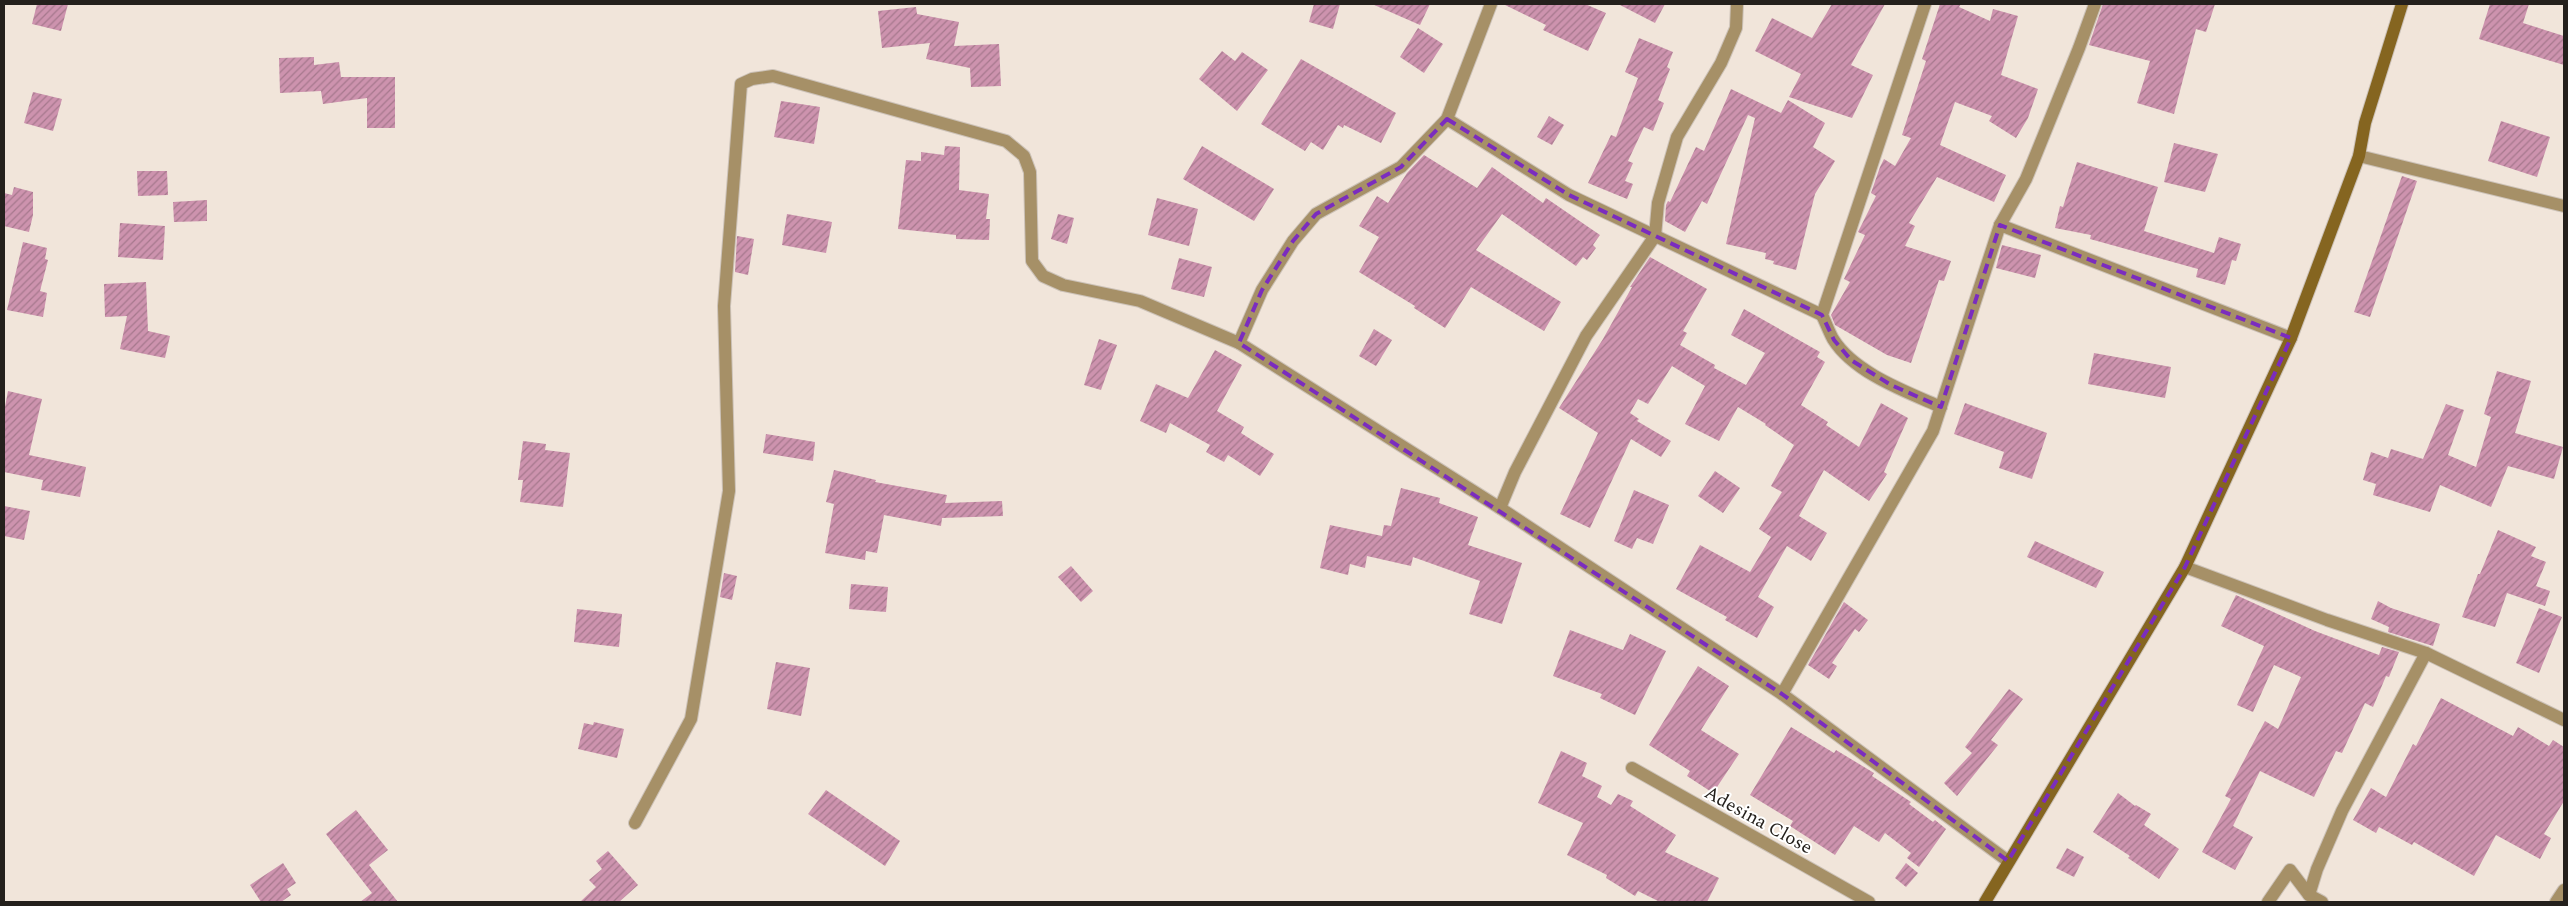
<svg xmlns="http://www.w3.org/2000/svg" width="2568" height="906" font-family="Spectral,serif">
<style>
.building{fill:url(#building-hatch)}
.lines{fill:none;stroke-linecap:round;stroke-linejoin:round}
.street-casing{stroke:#ccc2b8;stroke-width:14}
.secondary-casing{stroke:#ccc2b8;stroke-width:14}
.street{stroke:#a69067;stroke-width:12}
.secondary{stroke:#856520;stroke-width:12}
.marked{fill:none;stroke:#7b2cbf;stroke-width:4;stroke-dasharray:10 6;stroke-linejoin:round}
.labels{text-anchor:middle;stroke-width:4;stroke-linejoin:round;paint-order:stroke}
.street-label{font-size:19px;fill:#24201c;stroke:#fff}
</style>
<defs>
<pattern id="building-hatch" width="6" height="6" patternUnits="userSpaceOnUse" patternTransform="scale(1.25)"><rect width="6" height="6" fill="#cd93ae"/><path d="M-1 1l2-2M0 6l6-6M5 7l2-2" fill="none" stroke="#a6788d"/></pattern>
</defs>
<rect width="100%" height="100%" fill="#f1e5da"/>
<g class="building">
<path d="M37 4H68L61 31 32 24Z"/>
<path d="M1314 4H1340L1333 29 1309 22Z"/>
<path d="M1372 4H1430L1420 25Z"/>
<path d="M1503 4H1585L1606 13 1588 51 1543 30 1546 25Z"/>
<path d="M1618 4H1665L1655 23Z"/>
<path d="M1832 4H1885L1851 65 1873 75 1852 118 1789 97 1801 74 1755 51 1772 18 1812 38Z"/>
<path d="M1940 4H1961L1959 7 1990 21 1993 9 2018 16 2001 75 2038 89 2028 118 2016 138 1989 121 1992 116 1955 102 1940 145 2006 175 1994 202 1937 177 1909 223 1915 226 1905 246 1951 261 1944 281 1939 280 1911 363 1887 355 1835 325 1831 315 1850 282 1844 279 1865 235 1858 232 1876 196 1871 193 1880 167 1884 159 1895 166 1911 138 1902 135 1926 61 1922 59Z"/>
<path d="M2103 4H2215L2206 32 2196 29 2174 114 2137 103 2150 61 2089 45Z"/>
<path d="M2490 4H2529L2523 23 2564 36V65L2479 39Z"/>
<path d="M916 7 917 14 959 22 954 46 999 44 1001 86 971 87 970 68 926 59 930 43 882 48 878 11Z"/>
<path d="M1418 28 1443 44 1424 73 1400 57Z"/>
<path d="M1639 38 1673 52 1667 67 1670 69 1658 100 1664 103 1653 131 1644 127 1628 161 1633 163 1625 181 1633 184 1627 199 1588 183 1611 135 1616 137 1638 78 1625 72Z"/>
<path d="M1222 51 1235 61 1242 52 1268 70 1237 111 1199 79Z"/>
<path d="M314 57V65L339 62 341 77H395V128H367V98L323 104 321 91 280 93 279 58Z"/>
<path d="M1301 59 1396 113 1381 143 1344 125 1343 128 1338 125 1323 150 1311 142 1305 151 1261 124Z"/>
<path d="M1731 89 1781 113 1788 100 1825 123 1813 147 1835 161 1815 194 1796 270 1773 264 1774 261 1765 259 1766 253 1726 244 1755 118 1748 115 1707 204 1702 201 1685 232 1665 221 1666 205 1668 201 1670 202 1696 147 1704 151Z"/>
<path d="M33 92 62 99 53 131 24 123Z"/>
<path d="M781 101 820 107 814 144 774 137Z"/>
<path d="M1549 116 1564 125 1552 145 1537 137Z"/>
<path d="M2501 121 2550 137 2537 177 2488 161Z"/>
<path d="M2174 143 2218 154 2205 192 2164 182Z"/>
<path d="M945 146 960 147 959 190 989 194 986 219H990L989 240 956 239V235L898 229 906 160 921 161V152L944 155Z"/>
<path d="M1202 146 1274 189 1254 221 1183 179Z"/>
<path d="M1424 155 1477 188 1492 167 1543 203 1546 198 1600 235 1593 245 1596 248 1587 260 1583 257 1576 266 1502 214 1476 250 1561 302 1544 331 1471 287 1445 328 1414 308 1415 306 1359 272 1379 237 1359 226 1377 196 1388 203 1407 173Z"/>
<path d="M2077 162 2158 187 2144 231 2214 253 2219 237 2241 244 2236 261 2232 260 2225 285 2196 277 2198 269 2090 239 2091 235 2055 228 2060 206 2063 207Z"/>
<path d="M137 171H167L168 195 138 196Z"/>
<path d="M2402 176 2417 181 2370 317 2354 312Z"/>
<path d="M14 187 33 192V215L29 232 4 226V193L12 195Z"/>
<path d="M1157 198 1198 209 1189 246 1148 235Z"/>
<path d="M207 200V221L174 222 173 202Z"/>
<path d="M787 214 832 222 826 253 782 245Z"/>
<path d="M1058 214 1074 218 1067 244 1051 239Z"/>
<path d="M120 223 165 226 163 260 118 257Z"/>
<path d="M737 236 754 239 748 275 735 272Z"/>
<path d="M23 242 47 248 45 259 48 260 40 291 47 293 43 317 7 310Z"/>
<path d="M2002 245 2041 255 2035 278 1996 268Z"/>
<path d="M1650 257 1707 289 1683 331 1687 333 1680 345 1715 365 1714 368 1746 385 1765 353 1731 335 1744 309 1820 352 1817 357 1825 362 1801 405 1828 422 1826 425 1859 447 1881 403 1908 418 1884 472 1887 474 1869 501 1824 470 1799 516 1827 533 1811 561 1787 546 1758 597 1774 607 1757 638 1725 620 1727 617 1676 589 1700 545 1750 572 1771 537 1759 529 1782 492 1771 486 1794 445 1765 425 1766 424 1738 407 1719 441 1685 424 1705 386 1672 366 1648 404 1638 399 1630 413 1639 419 1637 421 1671 441 1661 457 1631 439 1590 528 1560 514 1598 433 1559 408 1603 339 1632 287H1630Z"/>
<path d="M1179 258 1212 267 1204 297 1171 289Z"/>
<path d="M146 282 148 331 170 336 165 358 120 349 127 316 105 317 104 284Z"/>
<path d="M1374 329 1392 340 1376 366 1359 356Z"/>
<path d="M1099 339 1117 345 1101 390 1084 385Z"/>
<path d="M1215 350 1242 365 1217 411 1244 427 1241 433 1274 454 1260 476 1228 455 1224 462 1206 452 1210 445 1170 423 1166 433 1140 421 1156 384 1188 398Z"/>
<path d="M2094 353 2171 367 2165 398 2088 384Z"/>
<path d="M2497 371 2531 381 2515 433 2563 447 2554 479 2508 466 2491 507 2440 485 2430 512 2373 495 2376 484 2363 480 2371 452 2388 458 2391 449 2423 459 2446 404 2464 410 2448 455 2476 467 2491 417 2484 414Z"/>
<path d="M8 391 42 399 29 455 86 467 80 497 41 490 43 480 4 472V412Z"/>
<path d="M1965 403 2047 433 2032 479 1999 468 2004 452 1954 434Z"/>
<path d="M766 434 815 442 813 461 763 453Z"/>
<path d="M523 441 546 444 545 450 570 453 563 507 520 502 523 480H518Z"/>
<path d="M834 470 876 480 875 482 947 495 945 503 1002 501 1003 516 942 518 941 526 884 515 877 553 866 551 865 560 825 553 834 504 826 502Z"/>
<path d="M1715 471 1740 488 1723 513 1698 496Z"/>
<path d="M1401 488 1440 498 1439 503 1478 517 1468 545 1522 563 1502 624 1469 614 1480 581 1413 557 1411 566 1367 556 1365 568 1350 564 1348 575 1320 568 1330 525 1382 536 1384 525 1391 526Z"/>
<path d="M1634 490 1669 505 1653 544 1637 538 1632 549 1614 541Z"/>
<path d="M4 506 30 511 24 540 4 536Z"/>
<path d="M2498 530 2536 547 2531 556 2546 562 2536 586 2550 591 2545 606 2507 593 2495 627 2462 617 2478 574H2480Z"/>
<path d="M2035 541 2104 572 2096 588 2027 557Z"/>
<path d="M1071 566 1093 591 1081 602 1058 577Z"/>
<path d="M724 573 737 576 732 600 720 597Z"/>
<path d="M851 584 888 587 886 612 849 609Z"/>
<path d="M2236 595 2315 631 2379 655 2382 647 2399 652 2389 677 2386 676 2373 707 2365 703 2342 753 2336 751 2314 797 2260 771 2233 826 2253 837 2235 870 2202 852 2231 799 2225 796 2265 721 2278 729 2301 677 2274 665 2253 712 2237 705 2264 646 2221 626Z"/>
<path d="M2378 601 2391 608 2440 624 2433 646 2388 632 2389 627 2371 619Z"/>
<path d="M1844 602 1868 620 1859 632 1855 629 1832 663 1837 666 1829 679 1808 665Z"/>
<path d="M2539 608 2562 617 2539 673 2516 663Z"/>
<path d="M577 609 622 614 619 647 574 642Z"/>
<path d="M1570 630 1623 650 1630 634 1666 651 1635 715 1600 698 1602 694 1553 676Z"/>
<path d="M776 662 810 668 801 716 767 709Z"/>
<path d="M1698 666 1729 686 1701 730 1739 754 1713 793 1687 776 1690 771 1649 745Z"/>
<path d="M2009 689 2023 699 1991 740 1998 745 1957 796 1944 783 1972 753 1965 747Z"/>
<path d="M2441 698 2513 736 2518 727 2549 746 2553 740 2564 747V801L2544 834 2551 838 2540 859 2496 835 2474 876 2414 842 2412 845 2379 827 2376 833 2353 820 2371 788 2386 797 2413 744 2416 746Z"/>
<path d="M594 722 624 729 617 758 578 749 584 723 593 725Z"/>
<path d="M1791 727 1834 753 1836 750 1874 773 1872 776 1911 802 1909 804 1933 822 1935 820 1946 829 1919 867 1907 858 1911 853 1885 833 1879 842 1854 826 1835 855 1790 826 1793 821 1750 795Z"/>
<path d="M1561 751 1587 763 1582 776 1602 786 1597 797 1611 805 1618 794 1633 801 1630 806 1676 835 1665 852 1719 878 1707 902H1660L1638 891 1635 896 1606 878 1607 875 1567 855 1583 823 1538 803Z"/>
<path d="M826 790 900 841 885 866 808 814Z"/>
<path d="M2118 793 2135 806 2136 805 2151 814 2144 825 2179 849 2159 879 2128 858 2130 856 2093 832Z"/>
<path d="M356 810 388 850 369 865 398 902H360L372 893 326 834Z"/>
<path d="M2067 848 2084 857 2074 877 2056 868Z"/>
<path d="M608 851 638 885 619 902H580L596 887 589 880 602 869 596 861Z"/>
<path d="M283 863 296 883 287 889 291 895 281 902H261L250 885Z"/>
<path d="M1906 863 1918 873 1906 887 1895 878Z"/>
</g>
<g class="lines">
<g class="street-casing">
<g id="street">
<path d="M1925 4 1822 315C1826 323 1829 332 1833 339 1854 373 1907 392 1941 407"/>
<path d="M1447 119 1569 195 1822 315"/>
<path d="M2359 156 2564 206"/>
<path d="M2000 225 2291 338"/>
<path d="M1239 343 1262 290 1293 241 1316 214 1401 167 1447 119 1491 4"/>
<path d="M1500 508 1515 472 1586 336 1655 236 1658 203 1677 137 1721 63 1736 28 1737 4"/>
<path d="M2185 567 2327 620 2426 653 2564 720"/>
<path d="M1782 694 1933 431 2000 225 2026 179 2079 48 2095 4"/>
<path d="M1632 768 1869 902"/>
<path d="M635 823 691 719 729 491 724 306 741 84 752 79 773 76 1006 141 1024 156 1030 172 1032 261 1043 276 1063 285 1140 301 1239 343 1500 508 1782 694 2008 861"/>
<path d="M2309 895 2322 902"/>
<path d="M2268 902 2290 870 2309 895 2317 869 2342 811 2426 653"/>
<path d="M2556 902 2564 890"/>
</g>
</g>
<g class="secondary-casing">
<path id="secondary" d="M1985 902 2185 567 2291 338 2359 156 2365 123 2402 4"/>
</g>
<use href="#street" class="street"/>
<use href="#secondary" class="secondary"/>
</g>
<path class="marked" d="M1447 119 1569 195 1822 315 1834 340 1851 360 1891 385 1941 407 2000 225 2291 338 2185 567 2008 861 1782 694 1239 343 1262 290 1293 241 1316 214 1401 167Z"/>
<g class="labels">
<g class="street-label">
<text transform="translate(1759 819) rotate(29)" y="7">Adesina Close</text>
</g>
</g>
<rect width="2568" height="906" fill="none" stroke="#24201c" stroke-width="10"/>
</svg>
